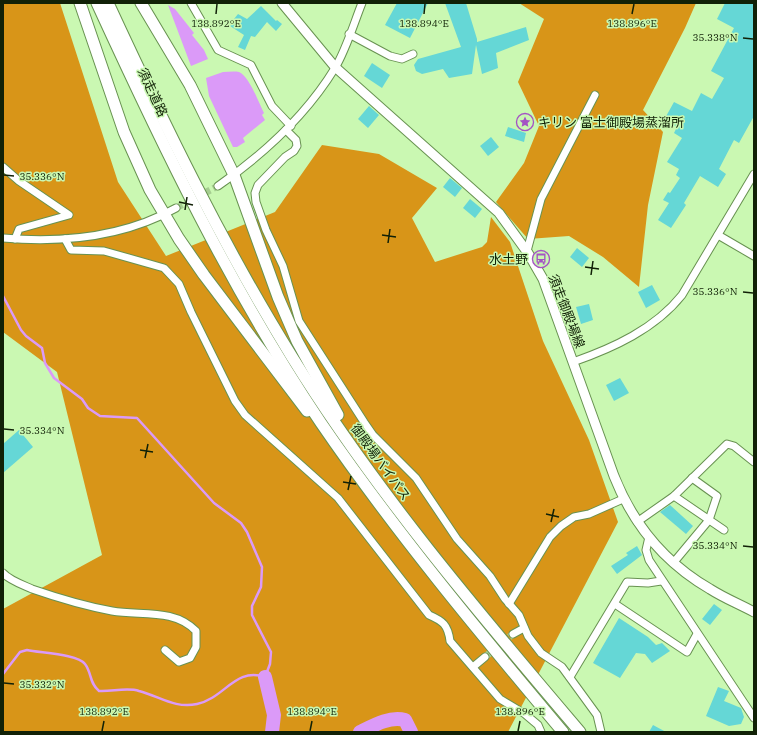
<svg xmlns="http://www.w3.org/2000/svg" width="757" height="735" font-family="'IBM Plex Serif','Noto Sans JP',serif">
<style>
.forest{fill:#d89518}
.water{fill:#db9af8}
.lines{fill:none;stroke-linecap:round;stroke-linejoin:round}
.stream{stroke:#db9af8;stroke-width:2.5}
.river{stroke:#db9af8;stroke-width:14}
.building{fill:#65d7d6}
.minor-tunnel{stroke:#a5cd90;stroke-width:7;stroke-dasharray:7 3.5;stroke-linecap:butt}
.minor-casing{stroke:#689251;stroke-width:9}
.major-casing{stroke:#689251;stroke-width:11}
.highway-casing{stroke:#689251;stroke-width:13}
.minor{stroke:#fff;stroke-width:7}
.major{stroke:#fff;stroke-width:9}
.highway{stroke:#fff;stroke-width:11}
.ticks{fill:none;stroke:#112107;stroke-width:1.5}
.labels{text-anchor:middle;stroke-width:3;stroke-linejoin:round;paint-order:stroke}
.street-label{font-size:13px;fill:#112107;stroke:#caf8b2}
.poi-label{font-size:13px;fill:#112107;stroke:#caf8b2;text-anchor:start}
.ticks-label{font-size:10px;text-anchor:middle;fill:#112107;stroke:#caf8b2;stroke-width:3;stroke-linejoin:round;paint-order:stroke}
</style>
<rect width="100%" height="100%" fill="#caf8b2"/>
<g class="forest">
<path d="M3 3H60L118 182 166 256 275 212 322 145 379 154 437 188 412 218 435 262 482 247 487 242 491 217 510 242 543 341 589 440 618 522 508 732H3V609L102 555 57 372 3 332Z"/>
<path d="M519 3H696L685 28 643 110 663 132 648 205 639 287 603 257 569 236 528 239 496 202 524 163 539 126 518 82 544 19Z"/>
</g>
<g class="water">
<path d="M168 5 175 9 194 33 192 35 204 50 208 59 191 66Z"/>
<path d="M223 72C228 72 234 71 239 72 249 76 259 103 264 113L262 115 265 120 243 138 245 142 237 147H233L209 96 206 78Z"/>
</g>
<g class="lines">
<path class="stream" d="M3 296 21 330 26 336 42 348 45 363 54 378 82 399 88 408 100 416 137 418 214 503 241 523 247 532 262 567 261 587 252 606V615L271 652 270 664 265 677C235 667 225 698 197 704 175 709 159 696 139 691 127 687 111 692 99 691 89 683 92 673 85 664 78 654 40 653 27 650L20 652 3 674"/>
<g class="river">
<path d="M265 677 274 715 272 732"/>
<path d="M360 732C374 725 390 716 405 720L411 732"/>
</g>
</g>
<g class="building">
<path d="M397 3H428L410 38 385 25Z"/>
<path d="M445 3H466L477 39V42L526 27 529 40 496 53 498 68 482 74 476 45 472 74 449 78 443 69 422 74 416 71 414 65 418 59 461 47Z"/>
<path d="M725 3H754V116L739 143 734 140 719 169 726 174 718 187 700 176 684 203 686 205 671 228 658 220 669 203 663 200 668 192 670 193 680 178 676 175 679 169 667 162 682 138 674 133 677 127 664 120 674 102 692 111 701 93 712 99 724 78 711 71 734 28 717 19Z"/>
<path d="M261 6 276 21 277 20 282 24 276 31 267 22 255 37 251 36 245 50 238 47 244 35 230 26 236 20 234 19 238 14 247 19Z"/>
<path d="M372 63 390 75 382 88 364 76Z"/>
<path d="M369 106 379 115 368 128 358 119Z"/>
<path d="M508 127 526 133 524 142 505 136Z"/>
<path d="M491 137 499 147 488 156 480 146Z"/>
<path d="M450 178 462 188 455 197 443 187Z"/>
<path d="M470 199 482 209 475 218 463 208Z"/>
<path d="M577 248 589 258 582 267 570 257Z"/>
<path d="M652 285 660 300 646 308 638 292Z"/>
<path d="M589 304 593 320 581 324 576 307Z"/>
<path d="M620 378 629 393 614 401 606 385Z"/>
<path d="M19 430 33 447 3 473V444Z"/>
<path d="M670 505 693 526 686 534 660 512Z"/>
<path d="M637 546 642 555 617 574 611 566 628 555 626 553Z"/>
<path d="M714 604 722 610 710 625 702 619Z"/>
<path d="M619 618 648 637 656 645 662 643 670 651 652 663 645 654 636 653 620 678 593 663Z"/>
<path d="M718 687 729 691 724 701 741 708 744 717 741 724 729 726 706 716Z"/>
<path d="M653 725 666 732H649Z"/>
</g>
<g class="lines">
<g class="minor-tunnel">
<path d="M176 208 218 186"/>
<path d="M485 657 513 634"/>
</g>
<g class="minor-casing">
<g id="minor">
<path d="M191 3 218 50 251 65 272 106 291 126"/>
<path d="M349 34 390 56 402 59 413 54"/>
<path d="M286 130 296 140 297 146 294 151 285 157 258 185 255 193 256 202 266 230 283 266 299 321 364 422 373 435 416 478 457 539 490 576 505 599 519 615 528 636 541 653 562 667 597 715 601 732"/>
<path d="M3 167 19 181 69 215 19 229 15 239"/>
<path d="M218 186C264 154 305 117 335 68 346 50 354 23 362 3"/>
<path d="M718 235 754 256"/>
<path d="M3 238C61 243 124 237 176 208"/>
<path d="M65 239 71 250 104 251 164 268 179 284 191 312 235 401 245 415 338 498 429 615C443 621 448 625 450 641L500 699 525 714 538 725 541 732"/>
<path d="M527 251 541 199 595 95"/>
<path d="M573 362C613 348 655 329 682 295L754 174"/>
<path d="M674 496 724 530"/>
<path d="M637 522 674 496 727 444 734 446 754 462"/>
<path d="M649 537 646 550 649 560 754 718"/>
<path d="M674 562 709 520 717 496 692 478"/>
<path d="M3 573C9 580 23 585 32 589 58 598 85 606 112 611 141 616 174 608 196 631V647L190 658 179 662 165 650"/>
<path d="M509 604 550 537 561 526 574 517 589 514 623 499"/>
<path d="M615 604 687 652 697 634"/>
<path d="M513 634 524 628"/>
<path d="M473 667 485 657"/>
<path d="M570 677 627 582 648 583 661 581"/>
</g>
</g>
<g class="major-casing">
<path id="major" d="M282 3 335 67 499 213 528 253 543 279 614 476C633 524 665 563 710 589 724 598 739 604 754 612"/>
</g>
<g class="highway-casing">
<g id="highway">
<path d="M80 3 124 132 150 190 179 239 204 275 307 411"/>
<path d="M97 3C163 147 232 291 321 423 395 531 479 632 563 732"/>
<path d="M108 3C164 124 222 244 292 357 375 491 478 612 580 732"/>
<path d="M141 3 190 85 234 175 278 297 297 341 338 415"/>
</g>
</g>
<use href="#minor" class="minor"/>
<use href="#major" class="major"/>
<use href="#highway" class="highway"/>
</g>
<path class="ticks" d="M216 14 217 4M424 14 425 4M632 14 634 4M743 38 753 39M4 175 14 176M179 202 193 205M185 210 187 197M382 235 396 237M388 243 390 229M585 267 599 269M591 275 593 261M743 292 753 293M4 429 14 430M140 450 153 452M145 458 148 444M343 482 356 484M348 490 351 476M546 514 559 517M551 522 554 509M743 546 753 547M4 683 14 684M102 731 104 721M310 731 312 721M518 731 520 721"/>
<defs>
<g id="sight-ring" transform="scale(0.9)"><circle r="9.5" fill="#caf8b2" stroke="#a454c4" stroke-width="1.5"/><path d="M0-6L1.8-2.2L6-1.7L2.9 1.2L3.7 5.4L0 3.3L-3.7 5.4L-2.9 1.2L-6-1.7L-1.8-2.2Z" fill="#a454c4"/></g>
<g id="bus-ring" transform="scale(0.9)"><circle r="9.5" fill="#caf8b2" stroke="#a454c4" stroke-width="1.5"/><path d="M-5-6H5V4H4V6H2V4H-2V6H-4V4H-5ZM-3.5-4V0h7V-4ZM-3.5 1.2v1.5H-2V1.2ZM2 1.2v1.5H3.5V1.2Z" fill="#a454c4"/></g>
</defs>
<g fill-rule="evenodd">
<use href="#sight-ring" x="525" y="122"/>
<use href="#bus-ring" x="541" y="259"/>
</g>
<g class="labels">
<g class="street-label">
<text transform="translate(153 92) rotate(65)" y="5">須走道路</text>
<text transform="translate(567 311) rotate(69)" y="5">須走御殿場線</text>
<text transform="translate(381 462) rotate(54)" y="5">御殿場バイパス</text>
</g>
<g class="poi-label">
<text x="538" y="127">キリン 富士御殿場蒸溜所</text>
<text x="528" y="264" text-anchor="end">水土野</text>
</g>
</g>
<g class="ticks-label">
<text x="216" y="27">138.892°E</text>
<text x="424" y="27">138.894°E</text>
<text x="632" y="27">138.896°E</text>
<text x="715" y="41">35.338°N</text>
<text x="42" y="180">35.336°N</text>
<text x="715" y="295">35.336°N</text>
<text x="42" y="434">35.334°N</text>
<text x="715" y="549">35.334°N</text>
<text x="42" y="688">35.332°N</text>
<text x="104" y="715">138.892°E</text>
<text x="312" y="715">138.894°E</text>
<text x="520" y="715">138.896°E</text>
</g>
<rect width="757" height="735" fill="none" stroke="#112107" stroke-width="8"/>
</svg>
